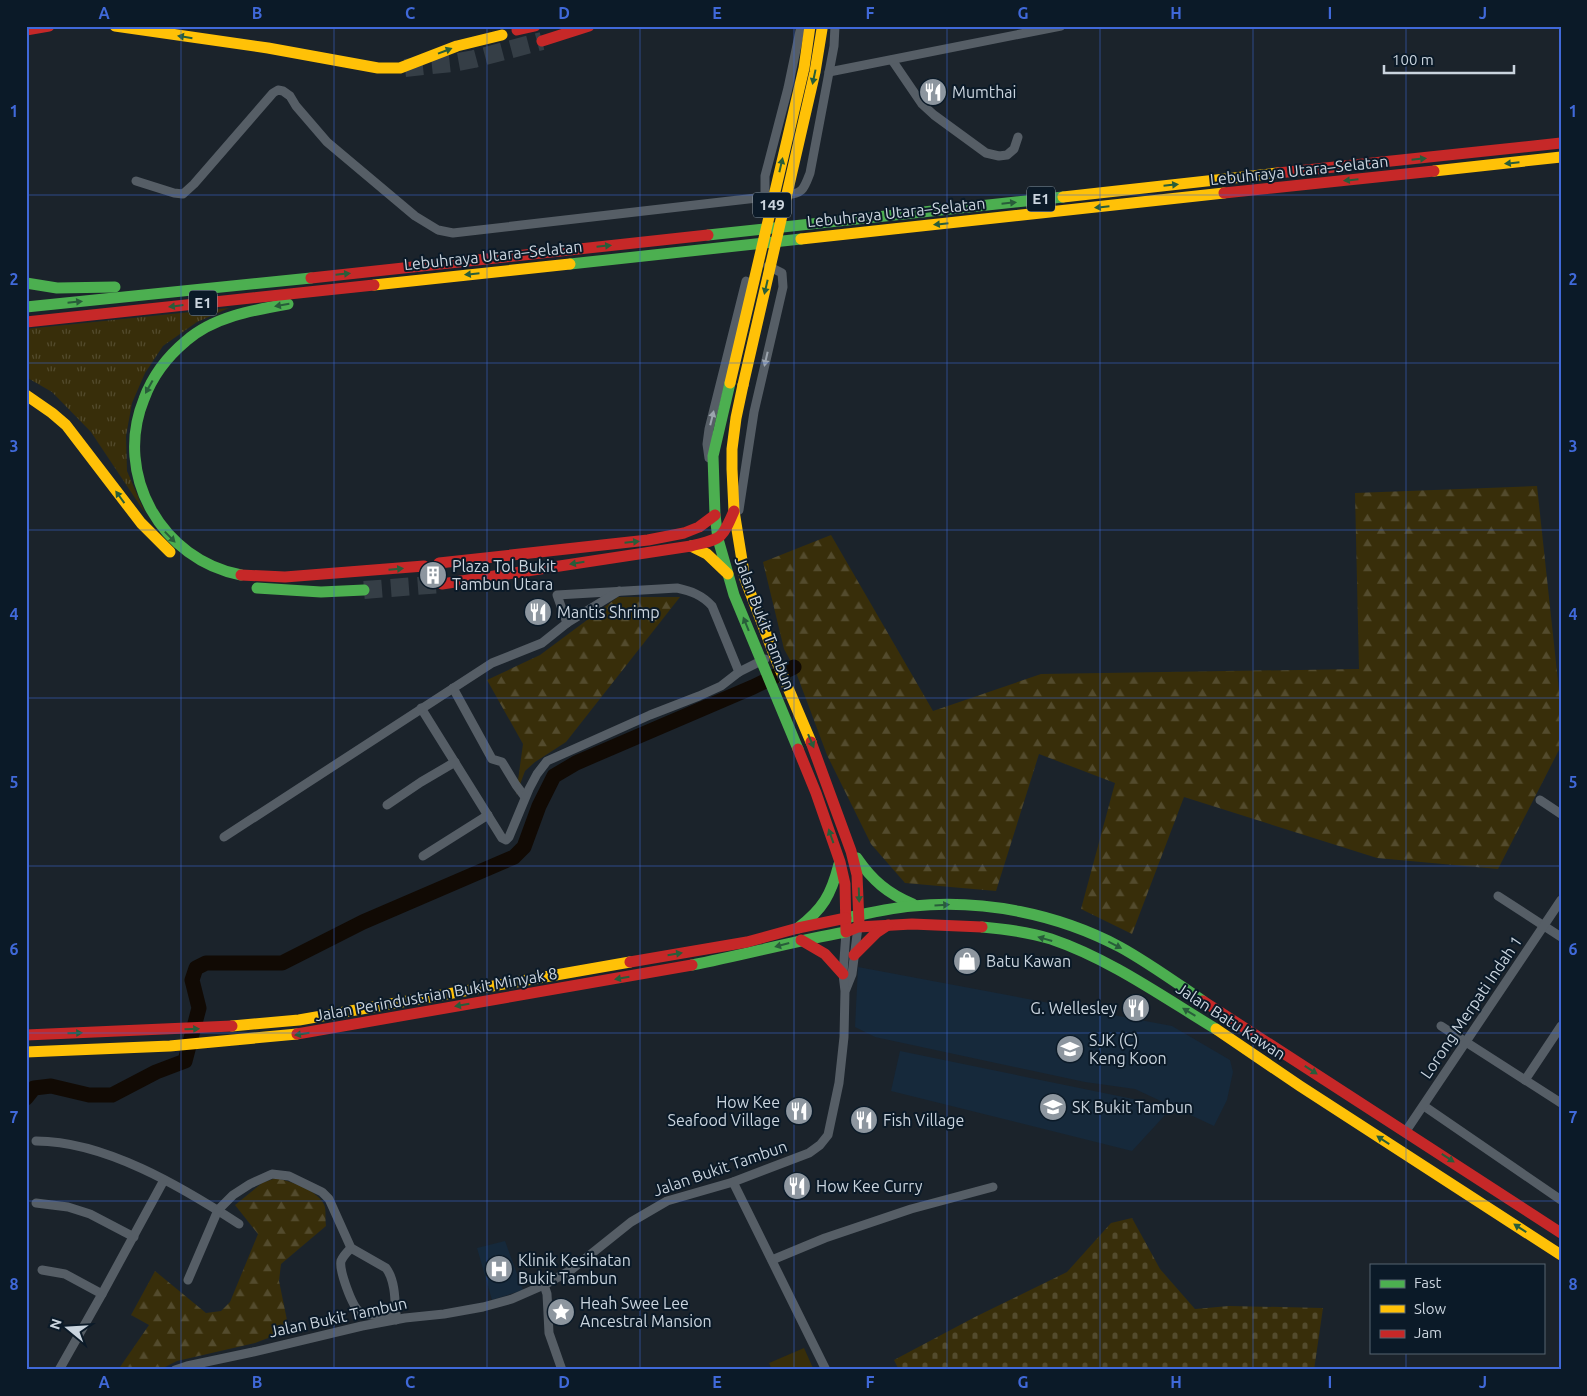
<svg xmlns="http://www.w3.org/2000/svg" width="1587" height="1396" font-family="Ubuntu,sans-serif">
<style>
.built{fill:#16293b}
.grass{fill:url(#grass-tufts)}
.forest{fill:url(#forest-firs)}
.cemetery{fill:url(#cemetery-stones)}
.green{fill:#382e0a}
.lines{fill:none;stroke-linecap:round;stroke-linejoin:round}
.river{stroke:#110a04;stroke-width:15}
.highway-tunnel{stroke:#353e46;stroke-width:18;stroke-dasharray:18 9;stroke-linecap:butt}
.street{stroke:#565e66;stroke-width:9}
.fast{stroke:#4caf50;stroke-width:11}
.slow{stroke:#ffc107;stroke-width:11}
.jam{stroke:#c62828;stroke-width:11}
.slow-bridge{stroke:#ffc107;stroke-width:11}
.oneway{fill:#285d3a}
.oneway2{fill:#9ca5ae}
.grid{fill:none;stroke:#4069d9;stroke-width:1;stroke-opacity:0.55}
.labels{text-anchor:middle;stroke-width:4;stroke-linejoin:round;paint-order:stroke}
.shield{fill:#0b1a28;stroke:#919ca7;stroke-width:1}
.shield-label{font-size:15px;font-weight:bold;fill:#cad4de}
.poi-label{font-size:16px;fill:#cad4de;stroke:#0b1a28;text-anchor:start}
.street-label{font-size:16px;fill:#cad4de;stroke:#0b1a28}
.neatline{fill:none;stroke:#4069d9;stroke-width:2}
.grid-label{font-size:16px;text-anchor:middle;font-weight:bold;fill:#4069d9}
</style>
<defs>
<pattern id="grass-tufts" width="24" height="20" patternUnits="userSpaceOnUse" patternTransform="scale(1.25)"><rect width="24" height="20" fill="#382e0a"/><path d="M3 7l-1-3M5 7V3M7 7l1-3M15 17l-1-3M17 17v-4M19 17l1-3" fill="none" stroke="#534b2d"/></pattern>
<pattern id="forest-firs" width="22" height="20" patternUnits="userSpaceOnUse" patternTransform="scale(1.25)"><rect width="22" height="20" fill="#382e0a"/><path d="M5 1l3.5 6h-7zM16 11l3.5 6h-7z" fill="#534b2d"/></pattern>
<pattern id="cemetery-stones" width="16" height="16" patternUnits="userSpaceOnUse" patternTransform="scale(1.25)"><rect width="16" height="16" fill="#382e0a"/><path d="M2 7V4a2 2 0 0 1 4 0v3zM10 15v-3a2 2 0 0 1 4 0v3z" fill="#534b2d"/></pattern>
</defs>
<rect width="100%" height="100%" fill="#1b232b"/>
<g class="built">
<path d="M858 967 1172 1026 1230 1060 1233 1072 1227 1100 1214 1126 1135 1089 1085 1082 875 1037 855 1027Z"/>
<path d="M900 1051 1138 1100 1166 1114 1132 1151 891 1091Z"/>
<path d="M505 1241 523 1290 492 1300 477 1248Z"/>
</g>
<path class="grass" d="M229 308 197 322 163 346 145 373 132 403 126 436 127 471 145 513 91 432 52 392 26 377V329Z"/>
<g class="forest">
<path d="M1537 486 1561 709V746L1498 869 1377 858 1184 797 1132 934 1081 909 1115 783 1039 754 996 891 905 883 871 844 827 755 794 667 784 649 763 562 831 535 933 711 1041 674 1359 669 1355 493Z"/>
<path d="M618 597H680L566 742 535 762 525 771 516 795 523 744 487 680 540 655Z"/>
<path d="M276 1178C289 1181 321 1191 325 1207 326 1213 325 1220 326 1226L281 1264 279 1281 289 1330 255 1343 177 1361 159 1370H145L141 1368 139 1370H118L149 1325 131 1315 155 1271 206 1313 221 1311 230 1302 258 1234 235 1205 262 1183Z"/>
</g>
<path class="cemetery" d="M1132 1218 1160 1269 1195 1309 1229 1306 1323 1308 1314 1370H899L894 1360 975 1317 1067 1272 1111 1223Z"/>
<path class="green" d="M804 1348 813 1368 809 1370H772L769 1363Z"/>
<g class="lines">
<path class="river" d="M26 1098 34 1088 51 1086 89 1095H112L156 1072 185 1061 199 1008 192 980 196 968 206 963H282L363 922 514 857 524 847 539 806 554 776 576 763 753 687 794 667"/>
<g class="highway-tunnel">
<path d="M405 68 452 63 474 59 542 41"/>
<path d="M364 590 442 584"/>
</g>
<g class="street">
<path d="M892 60 922 104 934 115 986 153 999 156 1007 155 1014 149 1018 137"/>
<path d="M829 72 1061 26"/>
<path d="M136 181 174 193 183 194 194 184 273 93 278 90 283 91 290 96 296 106 327 142 415 216 438 230 453 233 765 197"/>
<path d="M785 195C803 194 804 189 810 173L834 46 835 26"/>
<path d="M769 197H765V176L788 88 801 26"/>
<path d="M709 458 707 444 709 429 746 281"/>
<path d="M739 510 754 412 783 287 782 273 768 266"/>
<path d="M567 623 557 595 677 588C691 591 702 595 712 606L739 672"/>
<path d="M453 688 492 759 502 762 516 785 525 797"/>
<path d="M421 708 502 838 506 840 509 837 529 789 537 774 547 761 650 715 699 696 721 686 739 672 765 659"/>
<path d="M1540 800 1561 814"/>
<path d="M387 805 421 782 455 762"/>
<path d="M224 837 492 663 542 643 567 623 619 591"/>
<path d="M423 856 488 815"/>
<path d="M1498 896 1561 937"/>
<path d="M846 989 852 974 858 927"/>
<path d="M1441 1026 1561 1103"/>
<path d="M1525 1080 1561 1026"/>
<path d="M1424 1106 1561 1200"/>
<path d="M1406 1131 1561 900"/>
<path d="M36 1141C105 1141 182 1187 239 1224"/>
<path d="M733 1182 826 1370"/>
<path d="M36 1203 68 1207 90 1214 134 1237"/>
<path d="M351 1248C347 1252 343 1256 341 1261 339 1270 352 1307 360 1312 370 1317 385 1315 396 1314"/>
<path d="M772 1260 825 1238 911 1209 993 1187"/>
<path d="M42 1270 65 1274 102 1294"/>
<path d="M188 1280 218 1210 233 1195 250 1184 272 1174 289 1176 322 1192 329 1199 351 1248 386 1268C396 1281 395 1304 396 1320"/>
<path d="M544 1285 547 1294 549 1333 562 1370"/>
<path d="M59 1370 102 1294 164 1180"/>
<path d="M175 1370 187 1366 253 1352 362 1326 405 1318 444 1314 483 1307 512 1299 544 1285 571 1270 631 1222 667 1201 733 1182 809 1153 820 1145 828 1135 839 1083 844 1037 845 991 843 974 846 932"/>
</g>
<g class="fast">
<path d="M708 235 1063 197"/>
<path d="M570 264 801 239"/>
<path d="M26 283 57 288 115 287"/>
<path d="M26 307 311 278"/>
<path d="M730 383 713 456 715 515 718 539 734 595 798 749"/>
<path d="M241 575C162 560 113 475 144 399 152 377 168 356 186 341 213 317 253 310 288 304"/>
<path d="M257 588 321 592 364 590"/>
<path d="M857 858C872 880 888 894 913 904"/>
<path d="M846 918C868 913 890 908 913 906 983 899 1058 914 1120 947 1149 963 1175 982 1203 1001"/>
<path d="M982 927C1005 929 1029 932 1051 939 1110 959 1163 997 1216 1029"/>
<path d="M798 928C823 909 831 895 839 864"/>
<path d="M692 965C744 955 794 941 846 932"/>
</g>
<g class="slow">
<path d="M115 26 268 48 378 68H400L457 46 502 35"/>
<path d="M1434 171 1561 157"/>
<path d="M1063 197 1278 173"/>
<path d="M801 239 1224 193"/>
<path d="M374 285 570 264"/>
<path d="M743 385 736 418 732 449V469L734 511 745 579 777 662 811 742"/>
<path d="M26 395 52 413 66 425 141 523 170 552"/>
<path d="M691 546 707 554 728 574"/>
<path d="M232 1026 299 1020 630 962"/>
<path d="M1216 1029 1300 1086 1561 1255"/>
<path d="M26 1052 170 1046 297 1034"/>
</g>
<g class="jam">
<path d="M26 30 49 26"/>
<path d="M517 30 535 26"/>
<path d="M542 41 589 26"/>
<path d="M1278 173 1561 143"/>
<path d="M1224 193 1434 171"/>
<path d="M311 278 708 235"/>
<path d="M26 322 374 285"/>
<path d="M439 563 648 540 684 533 699 527 715 515"/>
<path d="M241 575 285 577 424 566"/>
<path d="M442 584 691 546C722 538 721 541 734 511"/>
<path d="M811 742 851 851 857 875 859 923"/>
<path d="M798 749 816 793 840 862 845 884 846 932 858 927 912 924 982 927"/>
<path d="M801 940 825 954 843 974"/>
<path d="M854 955 876 933 888 925"/>
<path d="M630 962 747 942 798 928 846 918"/>
<path d="M1203 1001 1561 1233"/>
<path d="M297 1034 692 965"/>
<path d="M26 1035 232 1026"/>
</g>
<g class="slow-bridge">
<path d="M730 383 804 68 810 26"/>
<path d="M743 385 815 72 822 29"/>
</g>
</g>
<defs><path id="oneway-solid" d="M-6-.8H1V-3.2L6.5 0L1 3.2V.8H-6Z" transform="scale(1.25)"/></defs>
<g class="oneway">
<use href="#oneway-solid" transform="translate(185 37) rotate(-171)"/>
<use href="#oneway-solid" transform="translate(445 51) rotate(-21)"/>
<use href="#oneway-solid" transform="translate(814 77) rotate(102)"/>
<use href="#oneway-solid" transform="translate(1419 159) rotate(-6)"/>
<use href="#oneway-solid" transform="translate(1512 163) rotate(174)"/>
<use href="#oneway-solid" transform="translate(781 165) rotate(-77)"/>
<use href="#oneway-solid" transform="translate(1351 180) rotate(174)"/>
<use href="#oneway-solid" transform="translate(1171 185) rotate(-6)"/>
<use href="#oneway-solid" transform="translate(1009 203) rotate(-6)"/>
<use href="#oneway-solid" transform="translate(1102 207) rotate(174)"/>
<use href="#oneway-solid" transform="translate(941 224) rotate(174)"/>
<use href="#oneway-solid" transform="translate(604 246) rotate(-6)"/>
<use href="#oneway-solid" transform="translate(343 274) rotate(-6)"/>
<use href="#oneway-solid" transform="translate(472 274) rotate(174)"/>
<use href="#oneway-solid" transform="translate(766 287) rotate(103)"/>
<use href="#oneway-solid" transform="translate(75 302) rotate(-6)"/>
<use href="#oneway-solid" transform="translate(282 305) rotate(170)"/>
<use href="#oneway-solid" transform="translate(176 306) rotate(173)"/>
<use href="#oneway-solid" transform="translate(149 387) rotate(119)"/>
<use href="#oneway-solid" transform="translate(120 497) rotate(-126)"/>
<use href="#oneway-solid" transform="translate(170 537) rotate(46)"/>
<use href="#oneway-solid" transform="translate(632 542) rotate(-6)"/>
<use href="#oneway-solid" transform="translate(577 563) rotate(171)"/>
<use href="#oneway-solid" transform="translate(396 569) rotate(-5)"/>
<use href="#oneway-solid" transform="translate(746 624) rotate(-112)"/>
<use href="#oneway-solid" transform="translate(811 741) rotate(67)"/>
<use href="#oneway-solid" transform="translate(831 836) rotate(-109)"/>
<use href="#oneway-solid" transform="translate(859 895) rotate(88)"/>
<use href="#oneway-solid" transform="translate(942 905) rotate(-3)"/>
<use href="#oneway-solid" transform="translate(1045 939) rotate(-164)"/>
<use href="#oneway-solid" transform="translate(782 945) rotate(165)"/>
<use href="#oneway-solid" transform="translate(1115 945) rotate(27)"/>
<use href="#oneway-solid" transform="translate(675 954) rotate(-9)"/>
<use href="#oneway-solid" transform="translate(622 978) rotate(170)"/>
<use href="#oneway-solid" transform="translate(462 1005) rotate(170)"/>
<use href="#oneway-solid" transform="translate(1189 1012) rotate(-149)"/>
<use href="#oneway-solid" transform="translate(192 1029) rotate(-2)"/>
<use href="#oneway-solid" transform="translate(75 1033) rotate(-2)"/>
<use href="#oneway-solid" transform="translate(302 1034) rotate(171)"/>
<use href="#oneway-solid" transform="translate(1311 1070) rotate(33)"/>
<use href="#oneway-solid" transform="translate(1383 1140) rotate(-147)"/>
<use href="#oneway-solid" transform="translate(1448 1158) rotate(33)"/>
<use href="#oneway-solid" transform="translate(1520 1228) rotate(-147)"/>
</g>
<g class="oneway2">
<use href="#oneway-solid" transform="translate(766 359) rotate(103)"/>
<use href="#oneway-solid" transform="translate(712 418) rotate(-76)"/>
</g>
<path class="grid" d="M181 26V1370M334 26V1370M487 26V1370M640 26V1370M794 26V1370M947 26V1370M1100 26V1370M1253 26V1370M1406 26V1265M26 195H1561M26 363H1561M26 530H1561M26 698H1561M26 866H1561M26 1033H1561M26 1201H1561M1406 1352V1370"/>
<defs>
<g id="restaurant-disc" transform="scale(1.4375)"><circle r="9.5" fill="#8d969f" stroke="#0b1a28"/><path d="M-5-6h1v4h1v-4h1v4h1v-4h1v5L-1.5 .5V6h-2V.5L-5-1ZM5-6V6H3V1.5H1.5Q1.5-4 5-6Z" fill="#fff"/></g>
<g id="building-disc" transform="scale(1.4375)"><circle r="9.5" fill="#8d969f" stroke="#0b1a28"/><path d="M-4-6H4V6H1V3H-1V6H-4ZM-2.5-4.3h1.7v1.8h-1.7ZM.8-4.3h1.7v1.8H.8ZM-2.5-1h1.7V.8h-1.7ZM.8-1h1.7V.8H.8Z" fill="#fff"/></g>
<g id="shop-disc" transform="scale(1.4375)"><circle r="9.5" fill="#8d969f" stroke="#0b1a28"/><path d="M-5-2.5h2.3a2.7 3.5 0 0 1 5.4 0H5L5.5 6h-11ZM-1.5-2.5h3a1.5 2.3 0 0 0-3 0Z" fill="#fff"/></g>
<g id="school-disc" transform="scale(1.4375)"><circle r="9.5" fill="#8d969f" stroke="#0b1a28"/><path d="M0-5L7-2L0 1L-7-2ZM-4 1L0 2.5L4 1V4Q0 6-4 4Z" fill="#fff"/></g>
<g id="hospital-disc" transform="scale(1.4375)"><circle r="9.5" fill="#8d969f" stroke="#0b1a28"/><path d="M-5-5h3v3.5h4V-5h3V5h-3V1.5h-4V5h-3Z" fill="#fff"/></g>
<g id="sight-disc" transform="scale(1.4375)"><circle r="9.5" fill="#8d969f" stroke="#0b1a28"/><path d="M0-6L1.8-2.2L6-1.7L2.9 1.2L3.7 5.4L0 3.3L-3.7 5.4L-2.9 1.2L-6-1.7L-1.8-2.2Z" fill="#fff"/></g>
</defs>
<g fill-rule="evenodd">
<use href="#restaurant-disc" x="933" y="92"/>
<use href="#building-disc" x="433" y="575"/>
<use href="#restaurant-disc" x="538" y="612"/>
<use href="#shop-disc" x="967" y="961"/>
<use href="#restaurant-disc" x="1136" y="1008"/>
<use href="#school-disc" x="1070" y="1049"/>
<use href="#school-disc" x="1053" y="1107"/>
<use href="#restaurant-disc" x="799" y="1111"/>
<use href="#restaurant-disc" x="864" y="1120"/>
<use href="#restaurant-disc" x="797" y="1186"/>
<use href="#hospital-disc" x="499" y="1269"/>
<use href="#sight-disc" x="561" y="1312"/>
</g>
<g class="labels">
<g class="shield">
<rect x="1027" y="186.5" width="28" height="25" rx="4"/>
<rect x="753" y="192.5" width="38" height="25" rx="4"/>
<rect x="189" y="290.5" width="28" height="25" rx="4"/>
</g>
<g class="shield-label">
<text x="1041" y="204">E1</text>
<text x="772" y="210">149</text>
<text x="203" y="308">E1</text>
</g>
<g class="poi-label">
<text x="952" y="98">Mumthai</text>
<text x="452" y="572">Plaza Tol Bukit<tspan x="452" dy="18">Tambun Utara</tspan></text>
<text x="557" y="618">Mantis Shrimp</text>
<text x="986" y="967">Batu Kawan</text>
<text x="1117" y="1014" text-anchor="end">G. Wellesley</text>
<text x="1089" y="1046">SJK (C)<tspan x="1089" dy="18">Keng Koon</tspan></text>
<text x="780" y="1108" text-anchor="end">How Kee<tspan x="780" dy="18">Seafood Village</tspan></text>
<text x="1072" y="1113">SK Bukit Tambun</text>
<text x="883" y="1126">Fish Village</text>
<text x="816" y="1192">How Kee Curry</text>
<text x="518" y="1266">Klinik Kesihatan<tspan x="518" dy="18">Bukit Tambun</tspan></text>
<text x="580" y="1309">Heah Swee Lee<tspan x="580" dy="18">Ancestral Mansion</tspan></text>
</g>
<g class="street-label">
<text transform="translate(1299 170) rotate(-6)" y="6">Lebuhraya Utara–Selatan</text>
<text transform="translate(896 212) rotate(-6)" y="6">Lebuhraya Utara–Selatan</text>
<text transform="translate(493 255) rotate(-6)" y="6">Lebuhraya Utara–Selatan</text>
<text transform="translate(765 623) rotate(69)" y="6">Jalan Bukit Tambun</text>
<text transform="translate(436 994) rotate(-10)" y="6">Jalan Perindustrian Bukit Minyak 8</text>
<text transform="translate(1471 1007) rotate(-56)" y="6">Lorong Merpati Indah 1</text>
<text transform="translate(1231 1021) rotate(33)" y="6">Jalan Batu Kawan</text>
<text transform="translate(720 1168) rotate(-19)" y="6">Jalan Bukit Tambun</text>
<text transform="translate(338 1317) rotate(-12)" y="6">Jalan Bukit Tambun</text>
</g>
</g>
<rect width="1587" height="1396" fill="none" stroke="#0b1a28" stroke-width="55"/>
<rect x="1370" y="1264" width="175" height="90" fill="#0b1a28" stroke="#576471"/>
<rect x="1380" y="1280" width="25" height="8" fill="#4caf50" stroke="#576471"/>
<text x="1414" y="1288" font-size="15" fill="#cad4de">Fast</text>
<rect x="1380" y="1305" width="25" height="8" fill="#ffc107" stroke="#576471"/>
<text x="1414" y="1314" font-size="15" fill="#cad4de">Slow</text>
<rect x="1380" y="1330" width="25" height="8" fill="#c62828" stroke="#576471"/>
<text x="1414" y="1338" font-size="15" fill="#cad4de">Jam</text>
<g transform="translate(68 1328) rotate(288)" stroke="#0b1a28" stroke-width="4" paint-order="stroke">
<path d="M0-4L9 19L0 12L-9 19Z" fill="#cad4de"/>
<text y="-8" font-size="14" font-weight="bold" text-anchor="middle" fill="#cad4de">N</text>
</g>
<path d="M1384 65v8h130v-8" fill="none" stroke="#cad4de" stroke-width="2.5"/>
<text x="1392" y="65" font-size="15" fill="#cad4de" stroke="#0b1a28" stroke-width="4" paint-order="stroke">100 m</text>
<rect x="28" y="28" width="1532" height="1340" class="neatline"/>
<g class="grid-label">
<text x="104" y="19">A</text>
<text x="257" y="19">B</text>
<text x="410" y="19">C</text>
<text x="564" y="19">D</text>
<text x="717" y="19">E</text>
<text x="870" y="19">F</text>
<text x="1023" y="19">G</text>
<text x="1176" y="19">H</text>
<text x="1330" y="19">I</text>
<text x="1483" y="19">J</text>
<text x="14" y="117">1</text>
<text x="1573" y="117">1</text>
<text x="14" y="285">2</text>
<text x="1573" y="285">2</text>
<text x="14" y="452">3</text>
<text x="1573" y="452">3</text>
<text x="14" y="620">4</text>
<text x="1573" y="620">4</text>
<text x="14" y="788">5</text>
<text x="1573" y="788">5</text>
<text x="14" y="955">6</text>
<text x="1573" y="955">6</text>
<text x="14" y="1123">7</text>
<text x="1573" y="1123">7</text>
<text x="14" y="1290">8</text>
<text x="1573" y="1290">8</text>
<text x="104" y="1388">A</text>
<text x="257" y="1388">B</text>
<text x="410" y="1388">C</text>
<text x="564" y="1388">D</text>
<text x="717" y="1388">E</text>
<text x="870" y="1388">F</text>
<text x="1023" y="1388">G</text>
<text x="1176" y="1388">H</text>
<text x="1330" y="1388">I</text>
<text x="1483" y="1388">J</text>
</g>
</svg>
